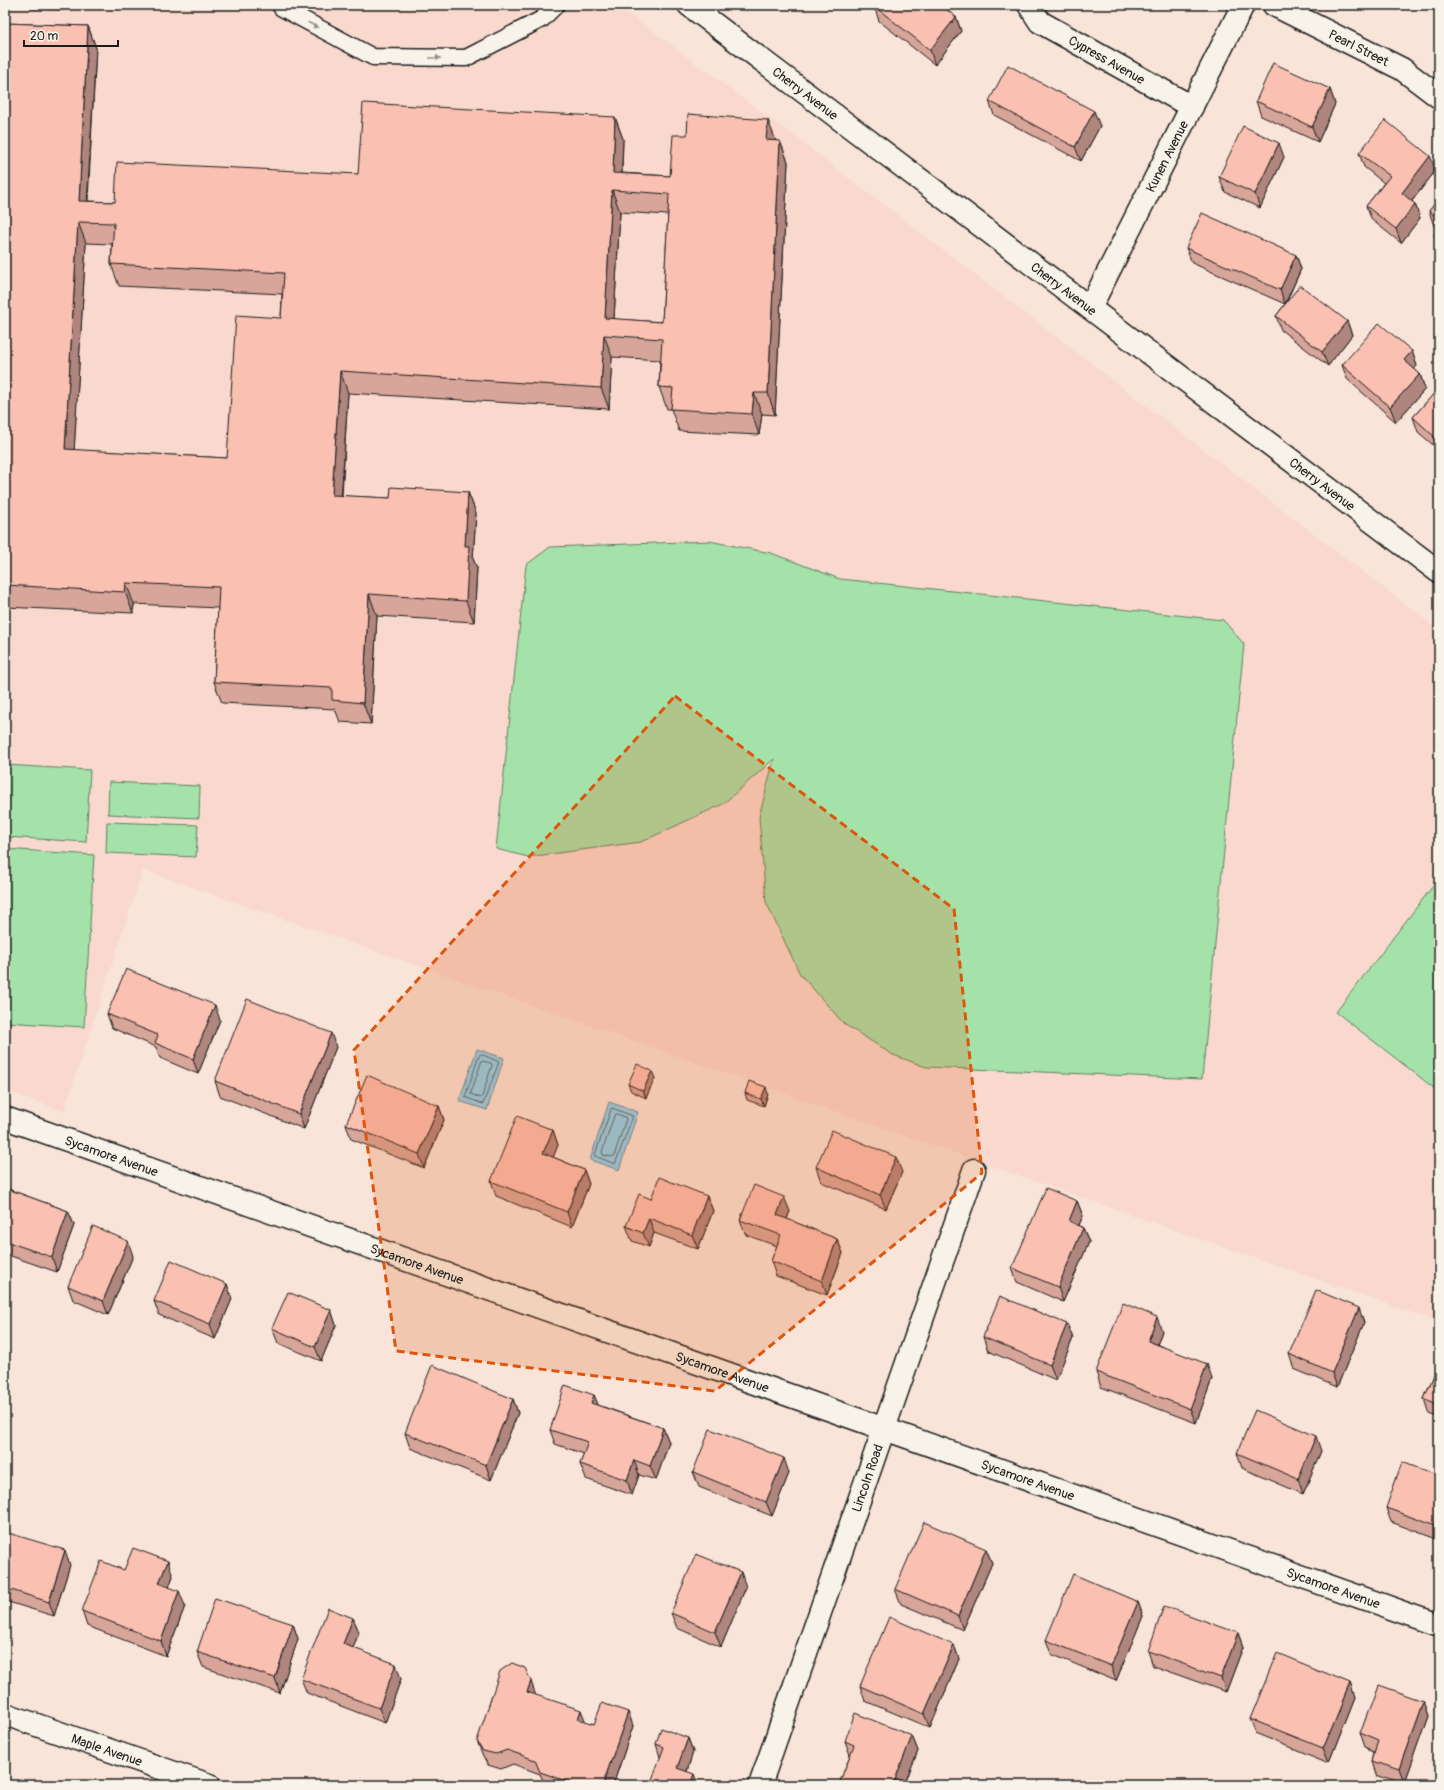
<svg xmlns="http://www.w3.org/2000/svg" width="1444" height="1790" font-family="Pangolin,sans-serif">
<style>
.built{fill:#f9d9cd}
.green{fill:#a4e2a9;stroke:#607f62}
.water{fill:#8cd2ee;stroke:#5f899a}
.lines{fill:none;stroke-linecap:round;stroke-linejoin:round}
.shore{stroke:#496570;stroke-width:1}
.service-casing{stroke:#1c1c1c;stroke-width:19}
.minor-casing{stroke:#1c1c1c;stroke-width:25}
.secondary-casing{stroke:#1c1c1c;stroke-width:25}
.service{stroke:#f7f3e8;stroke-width:16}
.minor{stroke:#f7f3e8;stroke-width:22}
.secondary{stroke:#f7f3e8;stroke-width:22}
.wall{fill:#d7a599;stroke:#1c1c1c;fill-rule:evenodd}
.shaded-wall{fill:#af867d;stroke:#1c1c1c}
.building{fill:#fac0b2;stroke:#1c1c1c;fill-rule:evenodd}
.oneway{fill:#94928c}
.marked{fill:#de560d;fill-opacity:0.2;stroke:#de560d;stroke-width:3;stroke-dasharray:8 5;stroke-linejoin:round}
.labels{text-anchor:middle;stroke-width:3;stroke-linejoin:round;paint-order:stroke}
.street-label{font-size:13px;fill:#1c1c1c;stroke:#f7f3e8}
</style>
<rect width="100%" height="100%" fill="#f8e4d8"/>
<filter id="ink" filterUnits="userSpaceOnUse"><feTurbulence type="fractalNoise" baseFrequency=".025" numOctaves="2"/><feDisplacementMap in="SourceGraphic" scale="8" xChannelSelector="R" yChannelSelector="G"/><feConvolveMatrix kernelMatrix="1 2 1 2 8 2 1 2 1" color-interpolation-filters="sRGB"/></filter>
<g filter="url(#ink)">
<path class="built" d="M5 5H617L795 137 1439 630V1322L143 870 64 1111 5 1091Z"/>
<g class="green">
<path d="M709 541 771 553 840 579 1223 620 1244 644 1202 1079 926 1067 893 1055 844 1024 800 974 766 902 759 817 774 759 723 804 641 842 528 857 496 849 526 565 550 547Z"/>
<path d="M5 765 90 770 86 842 5 837Z"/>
<path d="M109 782 200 786 199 818 108 814Z"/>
<path d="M107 822 198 825 196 857 106 853Z"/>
<path d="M5 849 94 855 84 1027 5 1022Z"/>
<path d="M1439 878V1092L1336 1012Z"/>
</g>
<g class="water">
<path d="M477 1049 504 1058 487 1110 459 1101Z"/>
<path d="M609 1102 638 1112 619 1170 590 1160Z"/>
</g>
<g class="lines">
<g class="shore">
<path d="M481 1054 499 1062 483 1104 465 1097 479 1056Z"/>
<path d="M482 1061 491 1063 492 1065 482 1097 480 1098 471 1094Z"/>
<path d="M612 1108 633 1116 615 1164 595 1156Z"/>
<path d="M617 1114 625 1117 626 1119 614 1156 612 1157 603 1155 602 1152 614 1116Z"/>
</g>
<g class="service-casing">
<path id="service" d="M280 5 282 8 373 57 466 58 542 19 556 5"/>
</g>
<g class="minor-casing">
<g id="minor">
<path id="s1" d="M1029 5 1040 22 1192 107"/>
<path id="s2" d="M1274 5 1402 69 1439 97"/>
<path id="s3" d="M1090 308 1243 5"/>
<path id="s4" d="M5 1118 1439 1625"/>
<path id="s5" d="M5 1714 209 1785"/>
<path id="s6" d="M760 1785 974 1170"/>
</g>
</g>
<g class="secondary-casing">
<g id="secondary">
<path id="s7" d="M689 5 1439 572"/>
</g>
</g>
<use href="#service" class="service"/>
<use href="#minor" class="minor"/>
<use href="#secondary" class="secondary"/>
</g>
<g class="wall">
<path d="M29 5H65V10L30 8Z"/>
<path d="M874 6 956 17 961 31 935 65 879 21Z"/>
<path d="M5 23 88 26 96 48 88 201 115 202 358 174 615 117 623 139 622 173 670 176 776 141H780L788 162 775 415 762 414 759 435 679 431 671 409H667L659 387 660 360 612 357 609 409 348 393 342 496 390 498 468 492 476 513 473 559 477 568 474 622 377 616 371 724 340 722 335 709 222 703 214 682 218 608 134 604 133 613 5 607ZM620 212 668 215 662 322 614 319ZM86 243 112 244 111 264 119 286 282 294 281 318 227 458 74 450Z"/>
<path d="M1330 89 1335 104 1318 142 1261 116 1256 101Z"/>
<path d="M989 101 1100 126 1081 161 994 115Z"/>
<path d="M1359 153 1436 170 1412 201 1415 204 1420 218 1401 243 1372 220 1366 206 1384 183 1364 167Z"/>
<path d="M1284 157 1260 208 1225 192 1219 177Z"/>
<path d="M1439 198V249L1434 235 1438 229 1434 226 1429 211Z"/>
<path d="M1186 248 1296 255 1301 269 1286 303 1347 321 1352 335 1328 366 1281 330 1276 316 1285 304 1192 263Z"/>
<path d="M1412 351 1417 366 1414 369 1420 374 1425 389 1396 422 1347 379 1342 365Z"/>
<path d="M1439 388V450L1418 432 1413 417Z"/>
<path d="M107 1014 220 1020 198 1074 160 1058 156 1047 112 1028Z"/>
<path d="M336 1047 304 1129 220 1096 215 1081Z"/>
<path d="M655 1078 646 1098 631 1091 628 1084Z"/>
<path d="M745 1093 768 1094 764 1106 747 1100Z"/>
<path d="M439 1106 444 1120 424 1168 351 1139 346 1124Z"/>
<path d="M553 1130 558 1145 553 1157 584 1170 589 1184 572 1227 496 1196 491 1181Z"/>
<path d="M816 1167 902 1172 886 1209 821 1182Z"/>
<path d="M5 1188 68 1211 74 1225 57 1272 5 1254Z"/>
<path d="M707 1196 713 1211 698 1249 654 1233 649 1247 632 1241 626 1226 651 1199Z"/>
<path d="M1077 1201 1083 1216 1079 1225 1083 1228 1089 1242 1063 1302 1017 1282 1012 1268Z"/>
<path d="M790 1211 787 1219 837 1239 843 1253 827 1295 776 1276 771 1261 777 1246 746 1235 740 1220Z"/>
<path d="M133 1256 108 1315 73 1300 68 1286Z"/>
<path d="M227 1284 232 1299 215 1339 159 1315 154 1301Z"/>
<path d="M331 1310 336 1325 321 1361 278 1343 272 1328Z"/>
<path d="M1364 1323 1337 1387 1294 1369 1289 1354Z"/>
<path d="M1067 1324 1073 1338 1056 1380 988 1351 983 1337Z"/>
<path d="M1162 1331 1157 1345 1212 1379 1196 1423 1101 1387 1096 1372Z"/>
<path d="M1439 1363V1418L1429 1414 1424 1399Z"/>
<path d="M594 1395 598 1405 663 1428 669 1442 656 1480 639 1475 632 1495 586 1479 580 1464 584 1454 555 1444 550 1430Z"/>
<path d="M513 1399 518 1413 491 1480 410 1448 405 1433Z"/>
<path d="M1321 1451 1303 1494 1242 1468 1237 1453Z"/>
<path d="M693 1472 789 1473 772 1516 699 1487Z"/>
<path d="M1439 1476V1540L1391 1522 1386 1508Z"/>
<path d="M5 1532 70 1565 54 1616 5 1601Z"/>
<path d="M986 1549 992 1563 963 1630 901 1604 895 1589Z"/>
<path d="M124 1570 173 1576 169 1587 185 1606 166 1656 87 1626 82 1611Z"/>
<path d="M746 1587 721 1647 677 1628 671 1613Z"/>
<path d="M1138 1602 1143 1616 1116 1681 1051 1654 1046 1640Z"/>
<path d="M353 1618 359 1632 353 1648 401 1679 385 1723 307 1693 301 1679Z"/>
<path d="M293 1624 298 1639 280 1693 203 1667 197 1652Z"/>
<path d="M1238 1633 1243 1647 1226 1692 1153 1666 1148 1651Z"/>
<path d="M954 1645 959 1659 930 1728 865 1701 860 1686Z"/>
<path d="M1350 1683 1355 1697 1329 1763 1256 1733 1250 1719Z"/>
<path d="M535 1695 585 1721 594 1724 628 1712 633 1726 613 1785H545L540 1774 513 1764 501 1769 488 1765 483 1756 477 1741Z"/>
<path d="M1423 1701 1428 1716 1404 1784 1378 1775 1373 1760 1375 1753 1365 1749 1360 1734Z"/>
<path d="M912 1736 918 1751 904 1785H839L850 1755 845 1741Z"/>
<path d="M688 1738 693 1752 687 1771 660 1757 656 1744Z"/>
</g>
<g class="shaded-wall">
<path d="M63 5H65V10Z"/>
<path d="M956 17 961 31 935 65 930 50Z"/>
<path d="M88 26 96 48 86 222 79 201Z"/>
<path d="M1330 89 1335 104 1318 142 1312 127Z"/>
<path d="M1094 111 1100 126 1081 161 1075 147Z"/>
<path d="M615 117 623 139 621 191 613 173Z"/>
<path d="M768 120 776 141 766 140Z"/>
<path d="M780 141 788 162 775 415 768 393Z"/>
<path d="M1279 143 1284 157 1260 208 1255 194Z"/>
<path d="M1430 156 1436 170 1407 207 1402 193Z"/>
<path d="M612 190 620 212 613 336 605 318Z"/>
<path d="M1415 204 1420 218 1401 243 1396 229Z"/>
<path d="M78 222 86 243 73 471 65 449Z"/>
<path d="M1296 255 1301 269 1285 304 1280 290Z"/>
<path d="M1347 321 1352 335 1328 366 1322 352Z"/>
<path d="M604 335 612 357 609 409 601 388Z"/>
<path d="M1412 351 1417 366 1409 375 1404 360Z"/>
<path d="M340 371 348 393 340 517 332 495Z"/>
<path d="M1420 374 1425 389 1396 422 1390 407Z"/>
<path d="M754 393 762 414 759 435 752 414Z"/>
<path d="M468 492 476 513 473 559 477 568 474 622 466 601 465 546Z"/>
<path d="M126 583 134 604 133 613 125 592Z"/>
<path d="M369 594 377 616 371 724 363 703Z"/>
<path d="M215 1005 220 1020 198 1074 193 1059Z"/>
<path d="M331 1033 336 1047 304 1129 299 1114Z"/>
<path d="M652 1071 655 1078 646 1098 643 1091Z"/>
<path d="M766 1087 768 1094 764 1106 761 1099Z"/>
<path d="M439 1106 444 1120 424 1168 419 1154Z"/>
<path d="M553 1130 558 1145 549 1168 543 1153Z"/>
<path d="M896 1157 902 1172 886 1209 880 1195Z"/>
<path d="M584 1170 589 1184 572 1227 567 1212Z"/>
<path d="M707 1196 713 1211 698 1249 692 1235Z"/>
<path d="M784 1197 790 1211 783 1230 777 1215Z"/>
<path d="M1077 1201 1083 1216 1074 1236 1069 1221Z"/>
<path d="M68 1211 74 1225 57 1272 52 1257Z"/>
<path d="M649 1218 654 1233 649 1247 643 1233Z"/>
<path d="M1083 1228 1089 1242 1063 1302 1058 1287Z"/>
<path d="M837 1239 843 1253 827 1295 822 1281Z"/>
<path d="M128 1241 133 1256 108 1315 103 1301Z"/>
<path d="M227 1284 232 1299 215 1339 210 1324Z"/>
<path d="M1359 1308 1364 1323 1337 1387 1332 1373Z"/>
<path d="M331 1310 336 1325 321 1361 315 1347Z"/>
<path d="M1157 1317 1162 1331 1153 1356 1148 1341Z"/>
<path d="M1067 1324 1073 1338 1056 1380 1050 1365Z"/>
<path d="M1207 1364 1212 1379 1196 1423 1190 1409Z"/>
<path d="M594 1395 600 1409 591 1403Z"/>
<path d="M513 1399 518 1413 491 1480 486 1465Z"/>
<path d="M663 1428 669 1442 656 1480 650 1466Z"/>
<path d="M1316 1436 1321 1451 1303 1494 1298 1479Z"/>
<path d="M784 1458 789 1473 772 1516 766 1502Z"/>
<path d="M634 1460 639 1475 632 1495 627 1480Z"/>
<path d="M986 1549 992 1563 963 1630 958 1616Z"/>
<path d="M65 1550 70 1565 54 1616 49 1602Z"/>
<path d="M168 1561 173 1576 165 1598 159 1583Z"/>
<path d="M741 1572 746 1587 721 1647 715 1632Z"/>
<path d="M179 1591 185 1606 166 1656 161 1641Z"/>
<path d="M1138 1602 1143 1616 1116 1681 1111 1666Z"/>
<path d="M353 1618 359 1632 349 1659 343 1644Z"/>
<path d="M293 1624 298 1639 280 1693 275 1678Z"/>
<path d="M1238 1633 1243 1647 1226 1692 1221 1678Z"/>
<path d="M954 1645 959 1659 930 1728 924 1714Z"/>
<path d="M396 1664 401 1679 385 1723 379 1708Z"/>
<path d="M531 1681 536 1696 527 1692Z"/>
<path d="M1350 1683 1355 1697 1329 1763 1323 1748Z"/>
<path d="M1423 1701 1428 1716 1404 1784 1399 1769Z"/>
<path d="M581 1710 587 1725 578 1719Z"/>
<path d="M628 1712 633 1726 613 1785H603V1784Z"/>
<path d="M912 1736 918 1751 904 1785H893Z"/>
<path d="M688 1738 693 1752 683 1783 677 1768Z"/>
<path d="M694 1774 698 1785H690Z"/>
</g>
<g class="building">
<path d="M875 5H941L956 17 930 50 874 6Z"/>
<path d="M5 23 88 26 79 201 115 202 117 162 358 174 363 103 615 117 613 173 670 176 673 135H687L688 114 768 120 766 140 780 141 768 393H754L752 414 671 409 673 388 659 387 662 339 604 335 601 388 340 371 332 495 390 498 391 487 468 492 465 546H469L466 601 369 594 363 703 332 700V688L214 682 219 587 126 583 125 592 5 585ZM612 190 669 194 662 322 605 318ZM78 222 114 223 111 264 284 273 281 318 236 315 227 458 65 449Z"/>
<path d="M1273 63 1330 89 1312 127 1256 101Z"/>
<path d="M1008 65 1094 111 1075 147 989 101Z"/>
<path d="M1385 120 1430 156 1402 193 1415 204 1396 229 1366 206 1390 176 1359 153Z"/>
<path d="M1243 126 1279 143 1255 194 1219 177Z"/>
<path d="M1439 198V219L1429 211Z"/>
<path d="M1202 213 1296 255 1280 290 1186 248Z"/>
<path d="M1439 228V239L1434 235Z"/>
<path d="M1300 285 1347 321 1322 352 1276 316Z"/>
<path d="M1379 323 1412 351 1404 360 1420 374 1390 407 1342 365Z"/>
<path d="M1439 388V441L1413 417Z"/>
<path d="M126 969 215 1005 193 1059 155 1043 158 1035 107 1014Z"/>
<path d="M247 999 331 1033 299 1114 215 1081Z"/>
<path d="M637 1064 652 1071 643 1091 628 1084Z"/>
<path d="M367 1075 439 1106 419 1154 346 1124Z"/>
<path d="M749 1081 766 1087 761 1099 745 1093Z"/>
<path d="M517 1116 553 1130 543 1153 584 1170 567 1212 491 1181Z"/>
<path d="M832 1130 896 1157 880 1195 816 1167Z"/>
<path d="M659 1177 707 1196 692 1235 649 1218 643 1233 626 1226 639 1194 651 1199Z"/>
<path d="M754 1185 784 1197 777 1215 837 1239 822 1281 771 1261 781 1235 740 1220Z"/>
<path d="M5 1188 68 1211 52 1257 5 1241Z"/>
<path d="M1046 1188 1077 1201 1069 1221 1083 1228 1058 1287 1012 1268Z"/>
<path d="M93 1226 128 1241 103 1301 68 1286Z"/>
<path d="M171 1260 227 1284 210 1324 154 1301Z"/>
<path d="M1316 1290 1359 1308 1332 1373 1289 1354Z"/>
<path d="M288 1292 331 1310 315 1347 272 1328Z"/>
<path d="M1000 1296 1067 1324 1050 1365 983 1337Z"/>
<path d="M1123 1303 1157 1317 1148 1341 1207 1364 1190 1409 1096 1372Z"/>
<path d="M1439 1363V1406L1424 1399Z"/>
<path d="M432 1365 513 1399 486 1465 405 1433Z"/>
<path d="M565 1385 594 1395 591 1403 663 1428 650 1466 634 1460 627 1480 580 1464 588 1442 550 1430Z"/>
<path d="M1255 1410 1316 1436 1298 1479 1237 1453Z"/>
<path d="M710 1429 784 1458 766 1502 693 1472Z"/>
<path d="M1402 1462 1439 1476V1527L1386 1508Z"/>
<path d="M924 1522 986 1549 958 1616 895 1589Z"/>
<path d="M5 1532 65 1550 49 1602 5 1588Z"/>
<path d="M133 1548 168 1561 159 1583 179 1591 161 1641 82 1611 101 1561 124 1570Z"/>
<path d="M696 1554 741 1572 715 1632 671 1613Z"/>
<path d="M1073 1574 1138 1602 1111 1666 1046 1640Z"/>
<path d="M215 1598 293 1624 275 1678 197 1652Z"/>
<path d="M1164 1606 1238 1633 1221 1678 1148 1651Z"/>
<path d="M328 1608 353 1618 343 1644 396 1664 379 1708 301 1679Z"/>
<path d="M889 1617 954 1645 924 1714 860 1686Z"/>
<path d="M1277 1653 1350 1683 1323 1748 1250 1719Z"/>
<path d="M512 1663 525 1668 531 1681 527 1692 581 1710 578 1719 594 1724 602 1703 628 1712 603 1784 601 1785H578L540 1772 535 1760 507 1750 496 1754 483 1751 477 1741 500 1671Z"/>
<path d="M1378 1685 1423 1701 1399 1769 1373 1760 1379 1742 1360 1734Z"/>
<path d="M855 1713 912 1736 893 1785 839 1784 854 1745 845 1741Z"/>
<path d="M661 1728 688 1738 677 1768 694 1774 690 1785H650L664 1747 656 1744Z"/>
</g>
<defs><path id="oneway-solid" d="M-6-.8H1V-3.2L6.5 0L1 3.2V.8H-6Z"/></defs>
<g class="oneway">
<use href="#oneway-solid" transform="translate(313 25) rotate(28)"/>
<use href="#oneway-solid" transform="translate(435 58)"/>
</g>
</g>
<path class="marked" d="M675 696 954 909 982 1173 715 1391 396 1351 354 1050Z"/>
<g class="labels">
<g class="street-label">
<text dy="5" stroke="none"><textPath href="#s2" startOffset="95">Pearl Street</textPath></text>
<text dy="5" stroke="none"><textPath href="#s1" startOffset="97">Cypress Avenue</textPath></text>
<text dy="5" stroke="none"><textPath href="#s7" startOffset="146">Cherry Avenue</textPath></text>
<text dy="5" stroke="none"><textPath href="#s3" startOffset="170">Kunen Avenue</textPath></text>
<text dy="5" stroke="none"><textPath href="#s7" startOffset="470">Cherry Avenue</textPath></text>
<text dy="5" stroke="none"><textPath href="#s7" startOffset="794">Cherry Avenue</textPath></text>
<text dy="5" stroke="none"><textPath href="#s4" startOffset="113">Sycamore Avenue</textPath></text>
<text dy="5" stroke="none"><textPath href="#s4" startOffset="437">Sycamore Avenue</textPath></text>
<text dy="5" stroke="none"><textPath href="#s4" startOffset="761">Sycamore Avenue</textPath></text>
<text dy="5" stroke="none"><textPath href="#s6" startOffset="325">Lincoln Road</textPath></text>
<text dy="5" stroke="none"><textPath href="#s4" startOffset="1085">Sycamore Avenue</textPath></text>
<text dy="5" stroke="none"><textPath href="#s4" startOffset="1409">Sycamore Avenue</textPath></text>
<text dy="5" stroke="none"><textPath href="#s5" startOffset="108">Maple Avenue</textPath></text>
</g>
</g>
<rect width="1444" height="1790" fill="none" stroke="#f7f3e8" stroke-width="20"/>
<rect x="10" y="10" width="1424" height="1770" fill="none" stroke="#1c1c1c" stroke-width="1.5" filter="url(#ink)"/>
<path d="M24 40v6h94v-6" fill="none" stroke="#1c1c1c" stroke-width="2"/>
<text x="30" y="40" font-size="12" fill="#1c1c1c" stroke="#f7f3e8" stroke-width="3" paint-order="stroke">20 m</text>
</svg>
